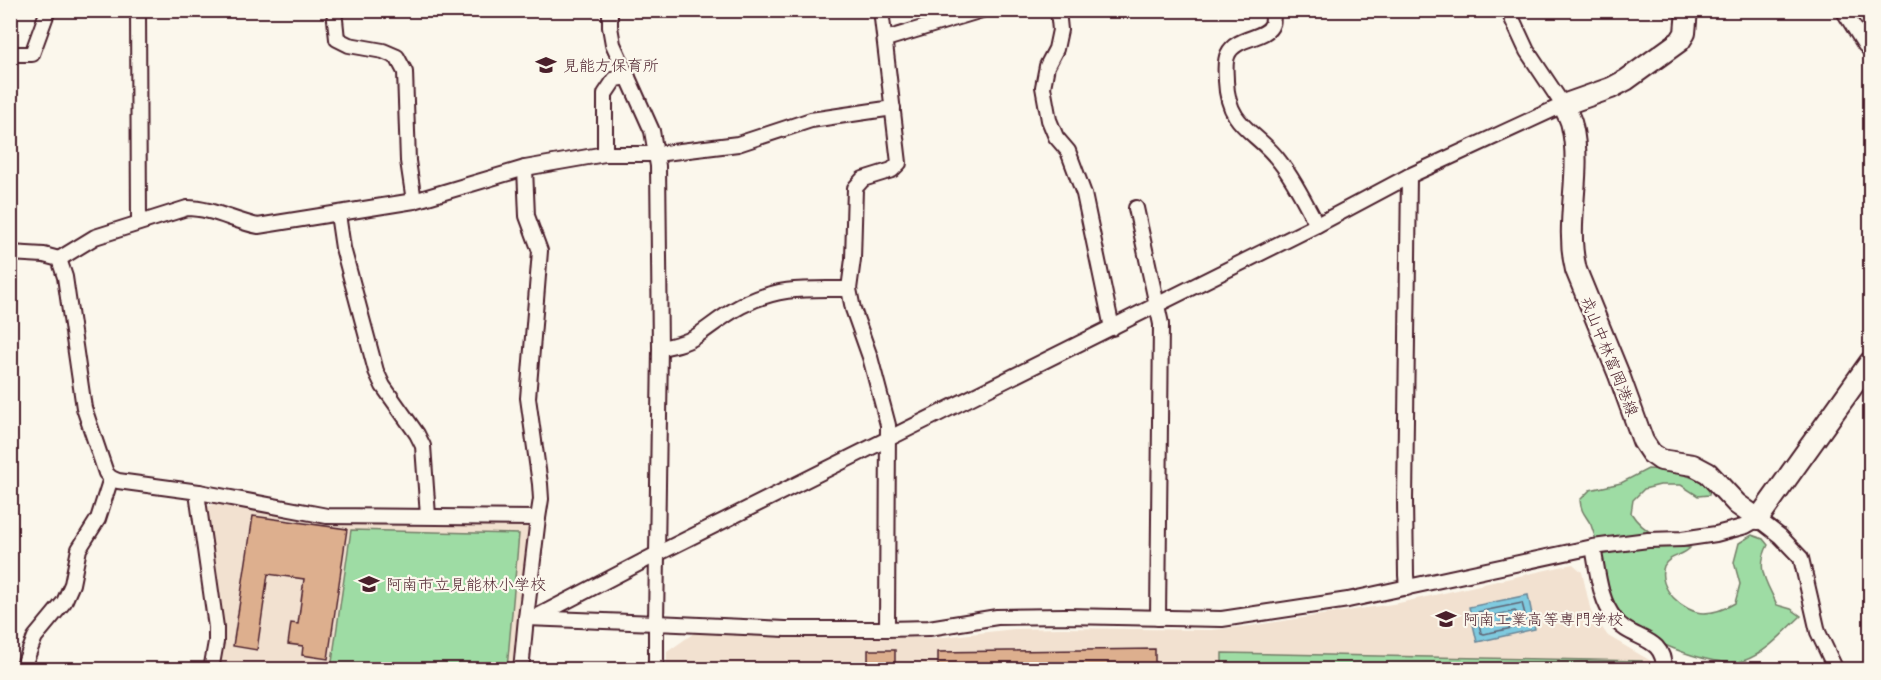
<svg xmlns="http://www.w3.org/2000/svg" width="1881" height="680" font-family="'Comic Neue','Klee One',sans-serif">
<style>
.built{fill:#f2e1d0}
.green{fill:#9edca4;stroke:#747e68;stroke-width:1.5}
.water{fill:#7fcadf;stroke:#6a8697;stroke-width:1.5}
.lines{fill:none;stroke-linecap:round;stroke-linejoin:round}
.shore{stroke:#5f6373;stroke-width:1.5}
.building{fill:#ddaf8e;stroke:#4a1f2b;stroke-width:1.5}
.minor-casing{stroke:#4a1f2b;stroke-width:18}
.secondary-casing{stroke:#4a1f2b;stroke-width:24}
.minor{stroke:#fbf7ec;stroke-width:14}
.secondary{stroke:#fbf7ec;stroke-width:20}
.labels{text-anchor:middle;stroke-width:4.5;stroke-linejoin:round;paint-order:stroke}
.poi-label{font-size:16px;fill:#4a1f2b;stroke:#fbf7ec;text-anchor:start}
.street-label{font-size:16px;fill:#4a1f2b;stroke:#fbf7ec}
</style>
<rect width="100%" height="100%" fill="#fbf7ec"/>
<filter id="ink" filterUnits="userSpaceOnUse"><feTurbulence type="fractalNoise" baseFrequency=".0167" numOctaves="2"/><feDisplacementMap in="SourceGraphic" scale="12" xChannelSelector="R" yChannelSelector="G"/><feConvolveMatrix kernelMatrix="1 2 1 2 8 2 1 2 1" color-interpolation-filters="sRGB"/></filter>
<g filter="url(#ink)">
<g class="built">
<path d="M219 502 320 521 528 526 515 669H217L207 507Z"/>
<path d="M1573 564 1582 572 1591 612 1608 636 1651 661V670H667V652L694 633 935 638 1014 629 1062 628 1211 630 1250 626 1399 603Z"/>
</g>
<g class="green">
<path d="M1648 469C1670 470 1691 475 1710 486L1709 495 1698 496 1681 485H1660L1644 489 1633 500 1631 513C1642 531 1668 545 1690 548 1683 556 1668 556 1664 566 1656 588 1684 613 1704 613 1716 613 1725 609 1735 603L1740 584 1734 562 1739 543 1752 535 1763 539 1768 545C1755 569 1767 582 1777 605L1791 609 1801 616C1784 632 1765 654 1743 661 1714 670 1629 636 1615 609 1606 592 1605 570 1599 551 1597 543 1594 533 1591 525 1586 515 1581 513 1580 500L1590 490 1621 483Z"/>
<path d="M351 530 519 534 507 669H331Z"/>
<path d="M1222 653 1642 661V669L1222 670Z"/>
</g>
<path class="water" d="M1528 595 1535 629 1477 642 1469 607Z"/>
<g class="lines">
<g class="shore">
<path d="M1522 603 1527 622 1526 625 1484 634 1481 633 1477 614 1478 612Z"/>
<path d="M1515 611 1518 614 1517 619 1490 625 1486 623V619L1488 617Z"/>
</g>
</g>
<g class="building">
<path d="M253 516 347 529 328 659 302 655 303 646 288 644 291 623 298 624 304 579 268 574 257 650 233 646Z"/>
<path d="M1155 649V669H938V652Z"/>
<rect x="868" y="650" width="27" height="19"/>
</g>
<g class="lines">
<g class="minor-casing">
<g id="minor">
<path d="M138 10 139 222"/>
<path d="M334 10 337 39 349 45 383 51 397 57 405 72 408 161 414 201"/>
<path d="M881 10 899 163 892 170 863 179 855 188 853 259 849 289 853 309 870 357 888 425 887 629"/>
<path d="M1058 10 1060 30 1056 49 1047 66 1043 87 1049 120 1056 137 1068 151 1084 194 1112 328"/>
<path d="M1272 10C1272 14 1274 21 1272 24 1267 40 1236 36 1228 54 1224 62 1226 72 1226 81 1228 129 1257 130 1280 162 1295 181 1306 204 1317 225"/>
<path d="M1843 10 1865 45 1870 50"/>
<path d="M886 39 982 10"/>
<path d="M10 54H32L48 10"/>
<path d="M605 154V94L615 79 628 77"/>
<path d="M525 168 527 216 540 251 528 398 540 484 541 499 538 518"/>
<path d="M1136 208 1161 324 1158 618"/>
<path d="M338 214 343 248 376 371 383 386 417 434 423 446 428 516"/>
<path d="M10 253 44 255 59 259 65 277 84 408 106 473 111 478 118 481 199 492"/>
<path d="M59 259 95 237 187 208C211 208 234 221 258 226L414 201 525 168 605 154H656L738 144 811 120 893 108"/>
<path d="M660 348C671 346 684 344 695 337 710 327 724 315 741 306 779 286 807 289 849 289"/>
<path d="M1593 547C1598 572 1599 599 1615 619 1630 641 1665 634 1664 670"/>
<path d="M1407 588 1406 575 1405 500 1409 176"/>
<path d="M536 617 657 554 1317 225 1409 176 1563 105 1527 51 1508 10"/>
<path d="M22 670 35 637 64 602 72 584 79 549 98 519 111 478"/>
<path d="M211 670 216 642V627L198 500 199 492 327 516 538 518 526 618 656 623 660 348 658 166 652 131 613 44 610 27V10"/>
<path d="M521 670 526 618"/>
<path d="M656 670V623L785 629H887L929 628 997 617 1065 616 1222 619 1348 600 1593 547 1648 540 1682 539 1716 534 1746 526 1758 519 1780 536 1801 558 1818 632 1836 670"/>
</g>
</g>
<g class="secondary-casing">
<path id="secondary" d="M1687 10 1685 33 1680 41 1626 80 1611 88 1563 105C1566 111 1571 119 1572 126 1583 173 1564 222 1576 270L1619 375 1643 441 1651 453 1661 460 1693 465 1708 473 1737 504 1758 519 1870 362"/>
</g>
<use href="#minor" class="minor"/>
<use href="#secondary" class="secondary"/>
</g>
</g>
<defs>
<g id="school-bare" transform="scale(1.62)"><path d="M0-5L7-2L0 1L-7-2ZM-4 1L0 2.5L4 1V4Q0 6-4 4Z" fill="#4a1f2b" stroke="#fbf7ec" stroke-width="2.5" paint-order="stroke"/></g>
<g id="university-bare" transform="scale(1.62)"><path d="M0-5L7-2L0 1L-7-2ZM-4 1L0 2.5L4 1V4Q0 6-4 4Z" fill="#4a1f2b" stroke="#fbf7ec" stroke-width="2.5" paint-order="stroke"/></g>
</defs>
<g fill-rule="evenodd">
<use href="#school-bare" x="546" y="65"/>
<use href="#school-bare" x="369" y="584"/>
<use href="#university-bare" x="1446" y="619"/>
</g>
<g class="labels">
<g class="poi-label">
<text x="563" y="71">見能方保育所</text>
<text x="386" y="590">阿南市立見能林小学校</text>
<text x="1463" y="625">阿南工業高等専門学校</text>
</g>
<g class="street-label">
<text transform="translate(1610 356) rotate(68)" y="6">戎山中林富岡港線</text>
</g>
</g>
<rect width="1881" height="680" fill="none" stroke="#fbf7ec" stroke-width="36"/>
<rect x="18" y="18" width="1845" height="644" fill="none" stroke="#4a1f2b" stroke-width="2" filter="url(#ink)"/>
</svg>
